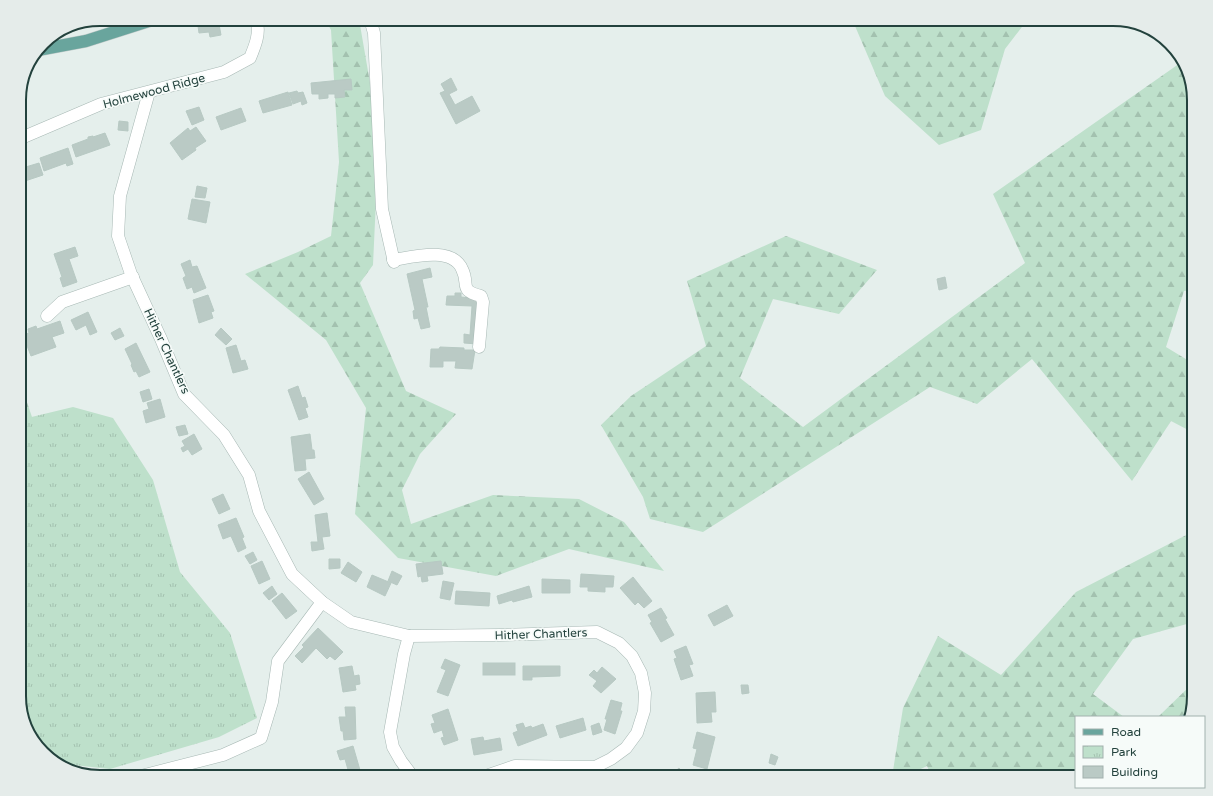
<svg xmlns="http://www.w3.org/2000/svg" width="1213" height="796" font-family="'Varela Round',sans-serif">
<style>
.forest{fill:url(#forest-firs)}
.park{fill:url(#park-tufts)}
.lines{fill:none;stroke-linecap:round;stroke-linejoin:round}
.stream{stroke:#8cc1d5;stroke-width:3}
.building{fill:#bacac5;stroke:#b7c9c3}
.minor-casing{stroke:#a7b8b4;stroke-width:13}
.major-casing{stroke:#c1cac9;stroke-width:13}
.minor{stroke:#fff;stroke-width:12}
.major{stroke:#69a59d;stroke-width:12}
.labels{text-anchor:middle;stroke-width:3.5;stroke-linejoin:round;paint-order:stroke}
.street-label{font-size:12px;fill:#23423d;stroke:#f6fbf9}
.rim{fill:none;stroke:#23423d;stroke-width:2}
</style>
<defs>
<pattern id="forest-firs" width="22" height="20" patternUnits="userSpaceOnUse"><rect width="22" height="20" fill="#bee0cb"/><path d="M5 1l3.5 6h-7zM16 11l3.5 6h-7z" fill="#a3c1af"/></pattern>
<pattern id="park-tufts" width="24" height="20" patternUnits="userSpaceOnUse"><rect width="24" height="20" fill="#bee0cb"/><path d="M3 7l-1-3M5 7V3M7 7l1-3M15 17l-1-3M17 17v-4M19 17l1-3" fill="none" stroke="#a3c1af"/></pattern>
</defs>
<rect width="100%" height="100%" fill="#e5efec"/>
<g class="forest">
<path d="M325 19H359L379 135 373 265 360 283 406 391 456 414 420 454 402 490 411 524 493 495 579 499 624 522 664 571 569 549 496 576 398 558 355 514 366 408 326 340 245 274 298 252 331 236 339 162 331 30Z"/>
<path d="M852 19H1028L1005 49 981 130 939 145 885 96Z"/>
<path d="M1183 61 1186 64 1194 100V290L1184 291 1166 347 1194 364V433L1171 421 1132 481 1032 359 977 404 930 387 703 532 650 519 643 497 601 425 631 396 706 346 687 281 786 236 877 270 839 314 773 299 740 378 803 427 1025 263 993 194Z"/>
<path d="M19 379 33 420 19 423Z"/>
<path d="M1194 531V622L1133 639 1093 694 1124 717H1076V777H1051V776L1050 777H932L927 766 904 777H892L903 708 938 636 1001 675 1076 592Z"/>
<path d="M1193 683 1194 696 1188 717H1158Z"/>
</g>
<path class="park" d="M73 407 113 418 153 480 180 572 230 633 257 718 219 737 110 769 55 763 34 741 19 686V420Z"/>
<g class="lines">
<path class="stream" d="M1183 717 1188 714"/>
</g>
<g class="building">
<path d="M197 19H218L221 35 210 37 209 32 199 33Z"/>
<path d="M451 78 457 90 449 94 455 105 472 96 480 111 456 124 440 93 445 91 441 84Z"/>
<path d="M351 79 352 90H344L345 97 335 98V94H328V98L319 99V94H312L311 83Z"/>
<path d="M297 91 298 93 303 92 307 103 302 105 301 101 293 104 289 93Z"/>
<path d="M288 92 292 105 263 113 259 101Z"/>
<path d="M199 107 204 120 192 125 186 111Z"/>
<path d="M241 108 246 121 221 130 216 117Z"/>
<path d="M119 121 128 122V131L118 130Z"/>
<path d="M196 127 206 141 195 148 196 150 182 160 170 143 188 128 190 131Z"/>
<path d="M105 133 110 145 76 157 72 145 88 139V137L93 136V137Z"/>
<path d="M68 148 73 164 67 166 66 163 44 171 40 158Z"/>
<path d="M39 163 43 175 19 183V169Z"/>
<path d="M197 186 207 188 205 198 195 197Z"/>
<path d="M192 199 210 202 206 223 188 219Z"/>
<path d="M75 247 78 256 69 259 77 282 63 287 60 278 62 277 54 254Z"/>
<path d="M190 260 192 267 197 266 206 288 194 293 192 287 187 289 183 278 186 276 181 264Z"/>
<path d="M430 268 432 277 422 279 428 307H426L430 327 421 329 418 318 414 319 413 311 415 310 407 274Z"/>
<path d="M945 277 947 288 939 290 937 279Z"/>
<path d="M455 293H461V297L480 299 477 344 464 343V334L470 335 472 306 446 305 447 296H455Z"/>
<path d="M208 295 214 311 211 312 213 318 199 323 193 300Z"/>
<path d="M88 312 97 332 90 335 86 325 76 330 71 320Z"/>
<path d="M60 321 64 333 52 337 56 347 31 356 26 343 23 344 20 336 29 333 28 329 36 326 37 329Z"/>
<path d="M120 328 124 336 115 340 111 333Z"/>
<path d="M221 328 232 339 226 345 215 335Z"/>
<path d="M136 343 150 372 139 377 136 371 134 372 131 365 132 364 125 349Z"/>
<path d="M236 345 241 361 245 360 248 369 233 373 226 348Z"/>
<path d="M440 347 464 348V350H475L472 369 455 368 456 361H443V367H430L431 349H439Z"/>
<path d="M298 386 302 398 305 397 308 407 305 408 308 417 299 420 288 390Z"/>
<path d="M149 389 152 399 143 402 140 392Z"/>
<path d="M160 399 165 417 146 423 143 411 149 409 147 403Z"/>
<path d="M185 425 188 434 179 436 176 427Z"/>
<path d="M194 434 202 449 192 455 188 449 183 452 181 448 185 446 182 441Z"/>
<path d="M310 434 312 450H314L315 458 305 459 306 470 295 471 291 437Z"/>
<path d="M309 472 324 499 314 505 298 479Z"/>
<path d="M223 494 230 509 219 514 212 499Z"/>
<path d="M327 513 330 536 322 537 324 549 312 551 311 542H318L315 515Z"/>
<path d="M236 518 244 537 242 538 246 548 238 552 231 536 223 539 218 525Z"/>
<path d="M253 552 257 560 250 564 245 556Z"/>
<path d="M329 559H340V568L329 569Z"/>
<path d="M262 561 270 579 259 584 251 566Z"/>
<path d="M441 561 443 574 427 576 428 581 422 582 421 576 418 577 416 564Z"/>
<path d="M348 562 362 572 356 582 341 573Z"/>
<path d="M392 571 402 576 397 585 388 581Z"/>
<path d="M581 574 614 576 613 587H605V592L588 591V587H580Z"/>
<path d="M372 575 391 583 385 596 367 587Z"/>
<path d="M633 577 652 601 644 608 638 602 635 605 620 588Z"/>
<path d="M542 579 570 580V593H542Z"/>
<path d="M443 581 454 583 450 600 440 598Z"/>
<path d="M272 586 277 594 269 600 263 593Z"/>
<path d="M529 586 532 597 513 602 512 600 499 604 497 596Z"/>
<path d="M456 591 490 593 489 606 455 604Z"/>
<path d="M282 593 297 611 286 619 272 601Z"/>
<path d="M727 605 733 616 714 626 708 615Z"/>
<path d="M661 608 667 618 665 619 674 635 661 642 650 623 652 622 648 615Z"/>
<path d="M318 628 343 652 335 660 330 656 327 659 316 648 302 663 295 656 304 647 302 645Z"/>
<path d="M686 646 693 664 689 665 693 676 681 680 674 659 677 658 674 651Z"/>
<path d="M445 659 460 665 448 696 437 692 446 670 441 668Z"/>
<rect x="483" y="663" width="32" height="12"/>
<path d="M352 666 354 676 359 675 360 684 355 685 356 690 343 692 339 668Z"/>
<path d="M523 666H560V676L532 677V680H523Z"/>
<path d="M602 667 616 679 601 693 593 686 597 681 589 675 594 670 597 673Z"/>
<path d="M741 685H748L749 693 742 694Z"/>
<path d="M715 692 716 712H711L712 722 697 723 696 693Z"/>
<path d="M611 700 622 703 620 711H622L615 734 604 730 607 719H605Z"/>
<path d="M345 707H355L356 739 344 740 343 731H341L339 717H346Z"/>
<path d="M448 709 458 740 444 745 441 738 444 737 442 730 434 733 431 724 435 723 432 715Z"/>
<path d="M583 718 586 730 560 738 556 726Z"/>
<path d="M523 723 525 728 531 726 532 728 543 724 547 735 518 746 513 733 518 731 516 725Z"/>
<path d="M599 723 602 732 593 735 591 726Z"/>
<path d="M697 732 715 737 707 769 693 765 697 749 693 748Z"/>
<path d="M483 737 484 741 500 738 502 750 474 755 471 739Z"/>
<path d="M353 746 362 777H350L345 759 340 760 337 751Z"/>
<path d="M771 754 778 757 775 765 769 763Z"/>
<path d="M679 768 687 777H662L668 772 671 775Z"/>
</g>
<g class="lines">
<g class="minor-casing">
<g id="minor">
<path d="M370 19 374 33 382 209 394 262"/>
<path d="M149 92 120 196 118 236 131 274 161 339 184 394 224 435 249 475 259 511 292 574 322 602 351 622 409 636 499 635 597 632 619 643 632 656 641 673 645 693 644 711 637 733 626 748 611 759 595 767 515 766 483 777"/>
<path d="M19 139 101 104 224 72 250 58C255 46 261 32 256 19"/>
<path d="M393 260C412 257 452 246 462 269 470 285 458 290 481 296L483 302 479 347"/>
<path d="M47 316 62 302 133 277"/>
<path d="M409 636 404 654 390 732 393 747 401 761 413 777"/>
<path d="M137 777 223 755 261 738 272 702 278 661 322 602"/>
</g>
</g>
<g class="major-casing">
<path id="major" d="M38 50 86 41 155 19"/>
</g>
<use href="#minor" class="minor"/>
<use href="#major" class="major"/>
</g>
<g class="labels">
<g class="street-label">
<text transform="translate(154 91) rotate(-15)" y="4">Holmewood Ridge</text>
<text transform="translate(167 351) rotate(65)" y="4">Hither Chantlers</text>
<text transform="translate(541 634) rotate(-2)" y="4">Hither Chantlers</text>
</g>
</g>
<path d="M0 0H1213V796H0ZM100 26H1113A74 74 0 0 1 1187 100V696A74 74 0 0 1 1113 770H100A74 74 0 0 1 26 696V100A74 74 0 0 1 100 26Z" fill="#e5ecea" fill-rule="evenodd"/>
<path class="rim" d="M100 26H1113A74 74 0 0 1 1187 100V696A74 74 0 0 1 1113 770H100A74 74 0 0 1 26 696V100A74 74 0 0 1 100 26Z"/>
<rect x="1075" y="716" width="130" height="72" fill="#f6fbf9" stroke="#a2b1ae"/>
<rect x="1083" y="729" width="20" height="6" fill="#69a59d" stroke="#a2b1ae"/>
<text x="1111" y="736" font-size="12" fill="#23423d">Road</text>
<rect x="1083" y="746" width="20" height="12" fill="url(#park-tufts)" stroke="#a2b1ae"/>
<text x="1111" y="756" font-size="12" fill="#23423d">Park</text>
<rect x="1083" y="766" width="20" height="12" fill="#bacac5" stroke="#a2b1ae"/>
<text x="1111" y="776" font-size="12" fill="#23423d">Building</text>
</svg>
